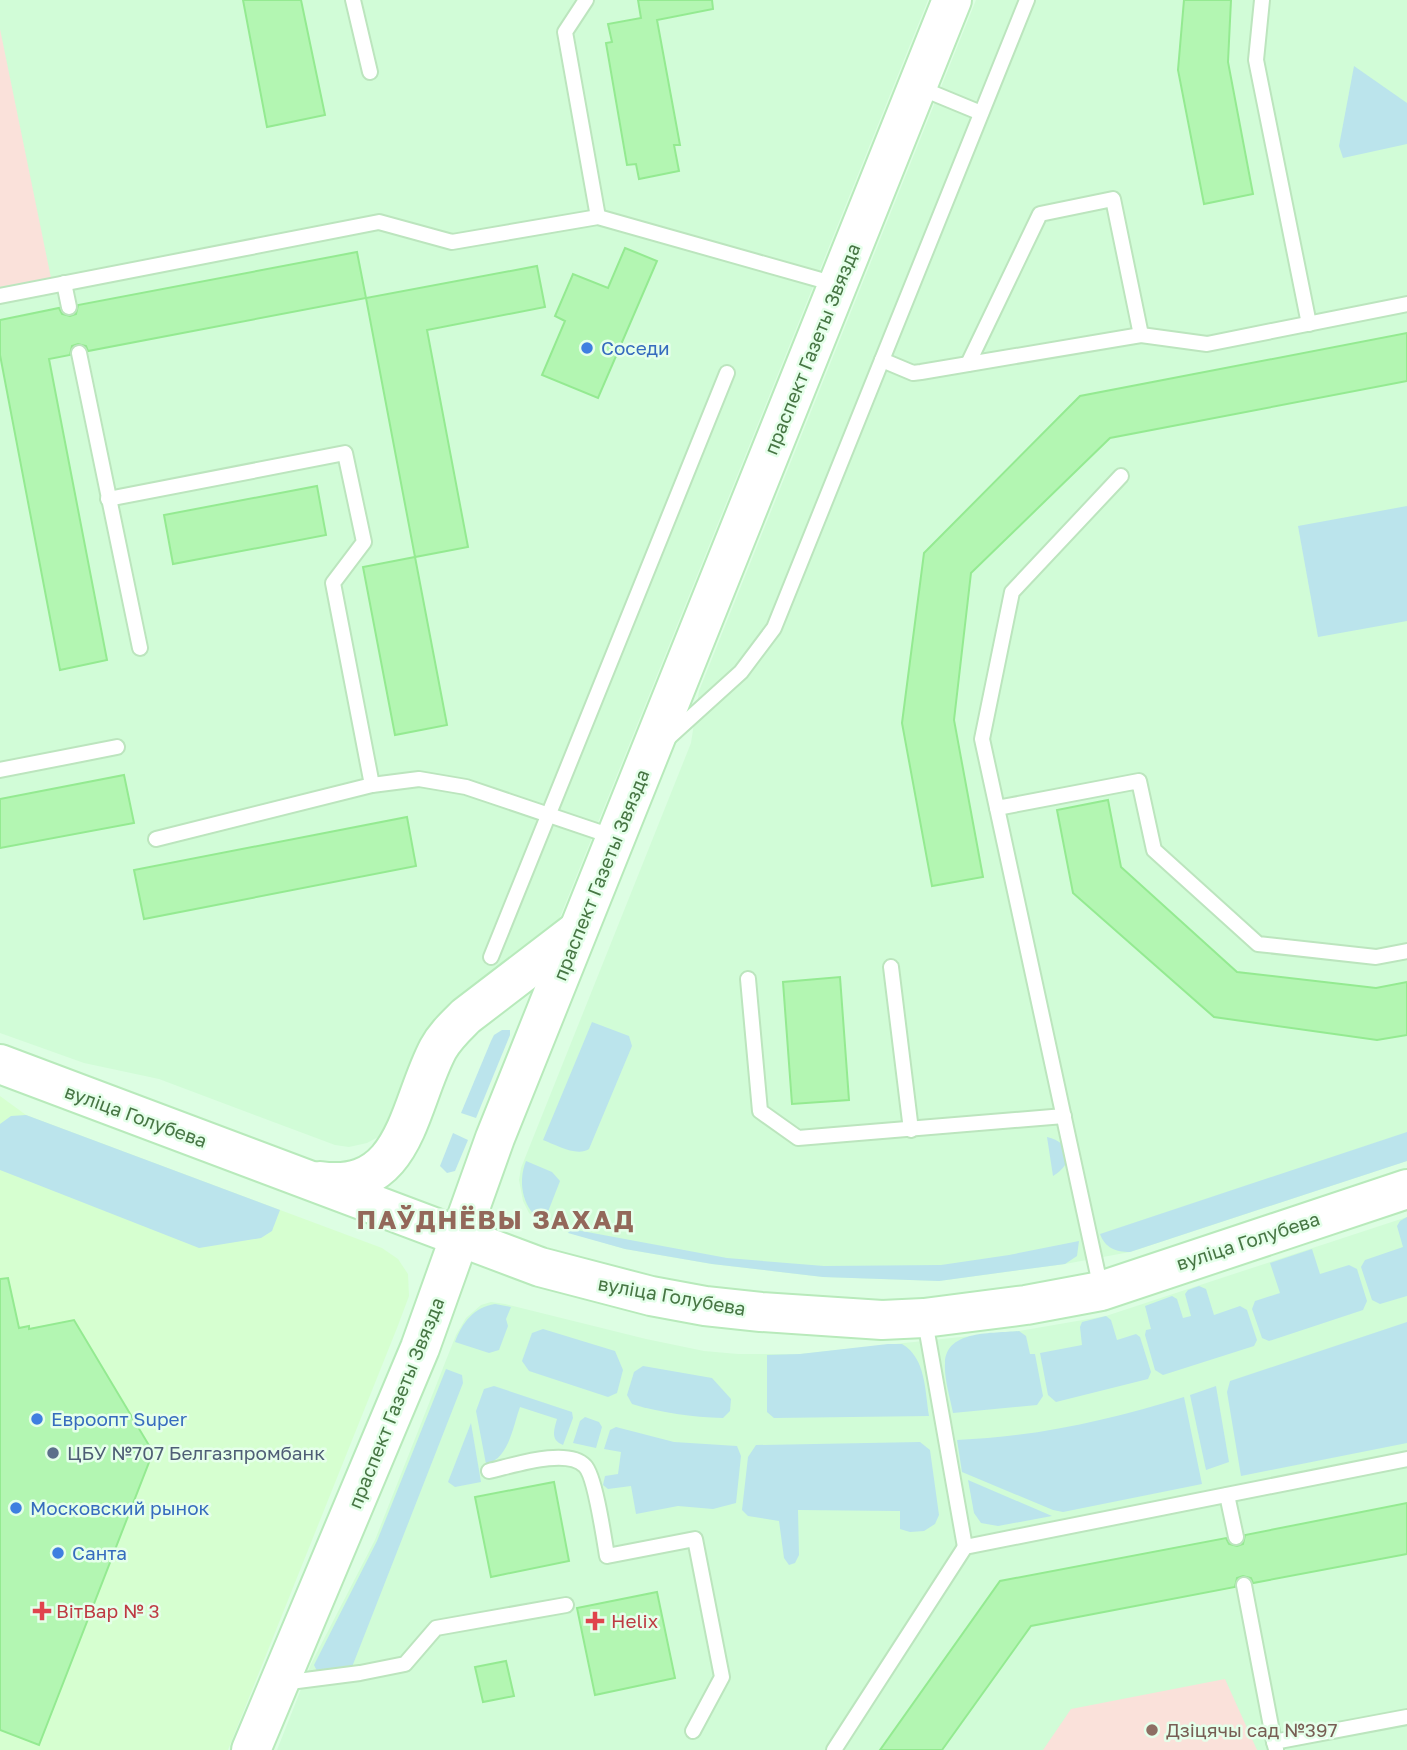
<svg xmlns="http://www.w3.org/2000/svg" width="1407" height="1750" font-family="'Golos Text',sans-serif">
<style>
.residential{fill:#d1fcd7}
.commercial{fill:#d6ffd0}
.education{fill:#fae1da}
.green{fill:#bbe4ec}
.building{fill:#b3f6b2;stroke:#94ea91;stroke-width:2}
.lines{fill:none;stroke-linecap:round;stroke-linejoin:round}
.service-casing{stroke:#bce5be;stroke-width:18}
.secondary-casing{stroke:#b8eabb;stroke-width:42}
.service{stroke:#fff;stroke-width:14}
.secondary{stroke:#fff;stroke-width:38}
.shop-dot{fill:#3f7fe0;stroke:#e5ffea;stroke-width:2.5}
.service-dot{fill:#5c6f8a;stroke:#e5ffea;stroke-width:2.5}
.health-dot{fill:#e0444e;stroke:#e5ffea;stroke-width:2.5}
.education-dot{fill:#8d6e63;stroke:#e5ffea;stroke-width:2.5}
.labels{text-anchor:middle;stroke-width:5;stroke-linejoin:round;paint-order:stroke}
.shop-label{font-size:19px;fill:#366cbe;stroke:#e5ffea;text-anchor:start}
.street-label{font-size:19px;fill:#477644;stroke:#e5ffea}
.service-label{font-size:19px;fill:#4e5e75;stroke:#e5ffea;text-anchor:start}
.health-label{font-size:19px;fill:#be3a42;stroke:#e5ffea;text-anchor:start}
.education-label{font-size:19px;fill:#785e54;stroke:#e5ffea;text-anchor:start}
.district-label{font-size:26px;font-weight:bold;letter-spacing:2px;fill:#93685a;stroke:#e5ffea}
</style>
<rect width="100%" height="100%" fill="#ddfee3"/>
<g class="residential">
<path d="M0 0H928L552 937 389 1127 380 1136 367 1143 349 1147 335 1145 159 1079 84 1063 0 1033Z"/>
<path d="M976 0H1407V1161L1130 1252 1065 1264 939 1281 823 1277 712 1264 625 1249 543 1225 529 1213 523 1201 519 1180 521 1168 691 743 699 691Z"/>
<path d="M1407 1217V1750H277L311 1664 375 1540 456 1335 466 1318 481 1305 491 1302 505 1304 646 1339 704 1351 738 1354H800L1019 1331 1106 1316Z"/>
</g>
<path class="commercial" d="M0 1096 26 1115 382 1248 398 1259 408 1274 409 1296 397 1328 228 1750H0Z"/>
<g class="education">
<path d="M0 29 51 278 0 287Z"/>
<path d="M1225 1679 1257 1750H1043L1071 1709Z"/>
</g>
<g class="green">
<path d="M1354 66 1407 103V144L1343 158 1339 146Z"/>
<path d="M1407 506V621L1318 637 1298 526Z"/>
<path d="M592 1022 629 1036 632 1046 589 1149C577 1157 556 1145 543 1140Z"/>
<path d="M502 1030H510V1035L476 1118 461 1113 491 1041 494 1035Z"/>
<path d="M26 1115 280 1210 272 1231 261 1238 199 1248 0 1170V1124L11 1116Z"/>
<path d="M1407 1132V1161L1130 1252C1116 1252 1105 1248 1100 1234Z"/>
<path d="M453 1133 468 1140 455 1171 447 1173 440 1166Z"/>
<path d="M1047 1137C1072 1143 1075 1163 1053 1176Z"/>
<path d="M526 1161 552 1172 560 1181 544 1222C523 1211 517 1183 526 1161Z"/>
<path d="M1407 1217V1296L1380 1304 1372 1300 1361 1267 1365 1260 1403 1247 1397 1226 1400 1221Z"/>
<path d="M571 1229 727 1258 824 1266 941 1265 1009 1255 1079 1241 1077 1256 1065 1264 939 1281 823 1277 712 1264 625 1249 568 1233Z"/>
<path d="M1312 1249 1320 1274 1349 1265 1357 1269 1367 1301 1363 1310 1269 1341 1262 1338 1252 1309 1255 1301 1280 1293 1270 1263Z"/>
<path d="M1199 1286 1206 1289 1214 1315 1240 1306 1247 1310 1257 1340 1254 1346 1163 1375 1155 1370 1145 1335 1146 1330 1151 1329 1145 1306 1172 1296 1177 1299 1183 1318 1191 1316 1185 1294 1188 1290Z"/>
<path d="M495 1304 511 1307 506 1319 508 1326 499 1350 489 1353 455 1342C462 1323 474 1307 495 1304Z"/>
<path d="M1106 1316 1111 1320 1117 1340 1136 1334 1140 1337 1151 1372 1148 1379 1056 1402 1048 1395 1040 1353 1082 1345 1080 1327 1082 1322Z"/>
<path d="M1407 1322V1443L1241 1476 1227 1392 1230 1381Z"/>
<path d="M543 1329 615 1351 623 1370 617 1393 608 1397 529 1371 522 1361 532 1333Z"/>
<path d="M1019 1331 1026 1336 1030 1354H1035L1043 1396 1037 1405 953 1413C950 1397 944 1379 945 1363 946 1329 995 1334 1019 1331Z"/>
<path d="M888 1344H902C926 1358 925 1391 929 1416L774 1418 767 1412V1355L800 1354Z"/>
<path d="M643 1366 712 1378 731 1399 730 1411 723 1418C692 1417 661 1413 632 1404L627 1395 634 1372Z"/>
<path d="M446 1369 462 1375 463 1383 352 1667 317 1671 314 1665 377 1541Z"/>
<path d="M494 1386 572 1412 573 1418 563 1445C550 1440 554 1430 557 1419L520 1407C513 1426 509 1459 486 1464L476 1411 484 1389Z"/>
<path d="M1216 1386 1229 1462 1206 1470 1190 1395Z"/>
<path d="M1184 1397 1202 1484 1063 1512 1053 1510 962 1472 957 1440C1035 1437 1110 1420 1184 1397Z"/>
<path d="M585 1417 599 1422 602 1427 596 1448 573 1443 580 1421Z"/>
<path d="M471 1423 481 1482 455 1487 448 1482Z"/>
<path d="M616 1427 674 1442 737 1446 741 1456 736 1503 713 1509 678 1506 636 1514 631 1486 608 1489 603 1485 605 1476 618 1474 621 1452 604 1449 610 1430Z"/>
<path d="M920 1442 930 1450 939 1515 935 1524 924 1531 910 1532 900 1529V1511L798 1510 799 1555 795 1563 789 1565 784 1558 779 1521 748 1516 742 1510 748 1457 756 1445Z"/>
<path d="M968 1480 1052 1516 998 1526 981 1523 974 1513Z"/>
</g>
<g class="building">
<path d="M243 0H301L325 115 267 127Z"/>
<path d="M638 0H712L713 9 657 20 680 145H674L679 171 639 179 636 164 627 165 606 43 612 42 608 24 641 18Z"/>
<path d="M1184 0H1231L1228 62 1253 194 1204 204 1178 70Z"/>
<path d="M625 248 657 261 598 398 542 375 565 321 555 316 573 274 608 288Z"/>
<path d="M357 252 366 298 88 351 86 346 78 344 72 346 70 355 49 359 107 660 60 670 0 355V320L59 308 62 314 70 316 76 314 78 305Z"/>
<path d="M537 266 545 307 427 330 468 547 415 557 366 298Z"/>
<path d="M1407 333V381L1110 438 971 573 954 720 983 877 932 886 902 723 924 553 1080 396Z"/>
<path d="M317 486 326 535 173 564 164 515Z"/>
<path d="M415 557 447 725 395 735 363 567Z"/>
<path d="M124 775 134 823 0 848V799Z"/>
<path d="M1108 800 1121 867 1237 972 1376 988 1407 982V1035L1377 1040 1214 1017 1073 893 1057 810Z"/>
<path d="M407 817 416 866 144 919 134 870Z"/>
<path d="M840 977 849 1100 792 1104 783 982Z"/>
<path d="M8 1278 19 1328 29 1326V1329L74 1320 153 1452 39 1745 0 1730V1279Z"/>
<path d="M554 1482 569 1561 491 1577 475 1497Z"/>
<path d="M1407 1503V1554L1253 1583 1251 1578 1243 1576 1237 1578 1235 1587 1031 1626 942 1750H880L1000 1581 1226 1538 1229 1544 1237 1546 1243 1544 1245 1535Z"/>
<path d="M657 1592 675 1678 595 1695 577 1608Z"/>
<path d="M506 1661 514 1696 483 1702 475 1667Z"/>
</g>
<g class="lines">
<g class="service-casing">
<g id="service">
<path d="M353 0 370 72"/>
<path d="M586 0 565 32 598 217"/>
<path d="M1262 0 1256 60 1309 324"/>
<path d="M918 87 981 113"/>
<path d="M64 283 69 307"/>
<path d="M0 296 379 222 452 242 598 217 835 284"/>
<path d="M79 353 140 648"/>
<path d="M882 360 913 373 921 372 1141 335 1207 344 1407 304"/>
<path d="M968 364 1040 214 1113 199 1141 335"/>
<path d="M1121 476 1012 592 982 739 997 808 1139 781 1154 850 1258 944 1376 957 1407 951"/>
<path d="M108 499 345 453 364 542 333 583 372 785"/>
<path d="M667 739 741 672 774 628 1027 0"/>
<path d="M0 770 117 747"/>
<path d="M997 808 1101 1289"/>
<path d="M156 839 372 785 419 779 466 787 614 837"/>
<path d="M491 957 727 373"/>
<path d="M891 967 911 1130"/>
<path d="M748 979 760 1111 798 1138 1064 1116"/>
<path d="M925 1321 965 1547"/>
<path d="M489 1471C512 1466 567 1447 585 1466 595 1476 604 1538 607 1556L695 1539 722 1677 693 1731"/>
<path d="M1227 1495 1236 1537"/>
<path d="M1244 1585 1274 1742"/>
<path d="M282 1683 360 1673 405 1664 436 1628 566 1605"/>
<path d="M1276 1749 1274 1742 1407 1717"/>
<path d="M834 1750 965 1547 1407 1459"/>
</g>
</g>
<g class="secondary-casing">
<g id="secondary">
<path d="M0 1064 540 1267 651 1296 705 1306 761 1312 882 1320 924 1318 1026 1305 1101 1291 1407 1189"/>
<path d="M320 1181C406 1193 408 1106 438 1049 445 1036 456 1026 466 1016L577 931"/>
<path d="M251 1750 420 1348 495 1138 952 0"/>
</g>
</g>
<use href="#service" class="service"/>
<use href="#secondary" class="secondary"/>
</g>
<g class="shop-dot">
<circle cx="587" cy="348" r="7"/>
<circle cx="37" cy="1419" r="7"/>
<circle cx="16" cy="1508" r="7"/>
<circle cx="58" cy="1553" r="7"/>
</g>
<circle class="service-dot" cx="53" cy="1453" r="7"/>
<g class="health-dot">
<path d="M38.5 1600.5h7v7h7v7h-7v7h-7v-7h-7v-7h7z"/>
<path d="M591.5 1610.5h7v7h7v7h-7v7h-7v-7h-7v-7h7z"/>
</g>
<circle class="education-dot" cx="1152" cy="1730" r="7"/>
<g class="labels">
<g class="shop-label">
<text x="601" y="355">Соседи</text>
<text x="51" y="1426">Евроопт Super</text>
<text x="30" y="1515">Московский рынок</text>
<text x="72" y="1560">Санта</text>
</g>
<g class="street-label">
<text transform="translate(812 349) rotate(-68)" y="7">праспект Газеты Звязда</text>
<text transform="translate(601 875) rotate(-68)" y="7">праспект Газеты Звязда</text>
<text transform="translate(136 1116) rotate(20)" y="7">вуліца Голубева</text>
<text transform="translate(1248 1241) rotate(-18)" y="7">вуліца Голубева</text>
<text transform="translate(672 1296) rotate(10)" y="7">вуліца Голубева</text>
<text transform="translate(396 1403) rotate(-68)" y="7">праспект Газеты Звязда</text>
</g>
<g class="service-label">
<text x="67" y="1460">ЦБУ №707 Белгазпромбанк</text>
</g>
<g class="health-label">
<text x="56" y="1618">ВітВар № 3</text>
<text x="611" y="1628">Helix</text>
</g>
<g class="education-label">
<text x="1166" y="1737">Дзіцячы сад №397</text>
</g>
<g class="district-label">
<text x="496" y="1229">ПАЎДНЁВЫ ЗАХАД</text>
</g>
</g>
</svg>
